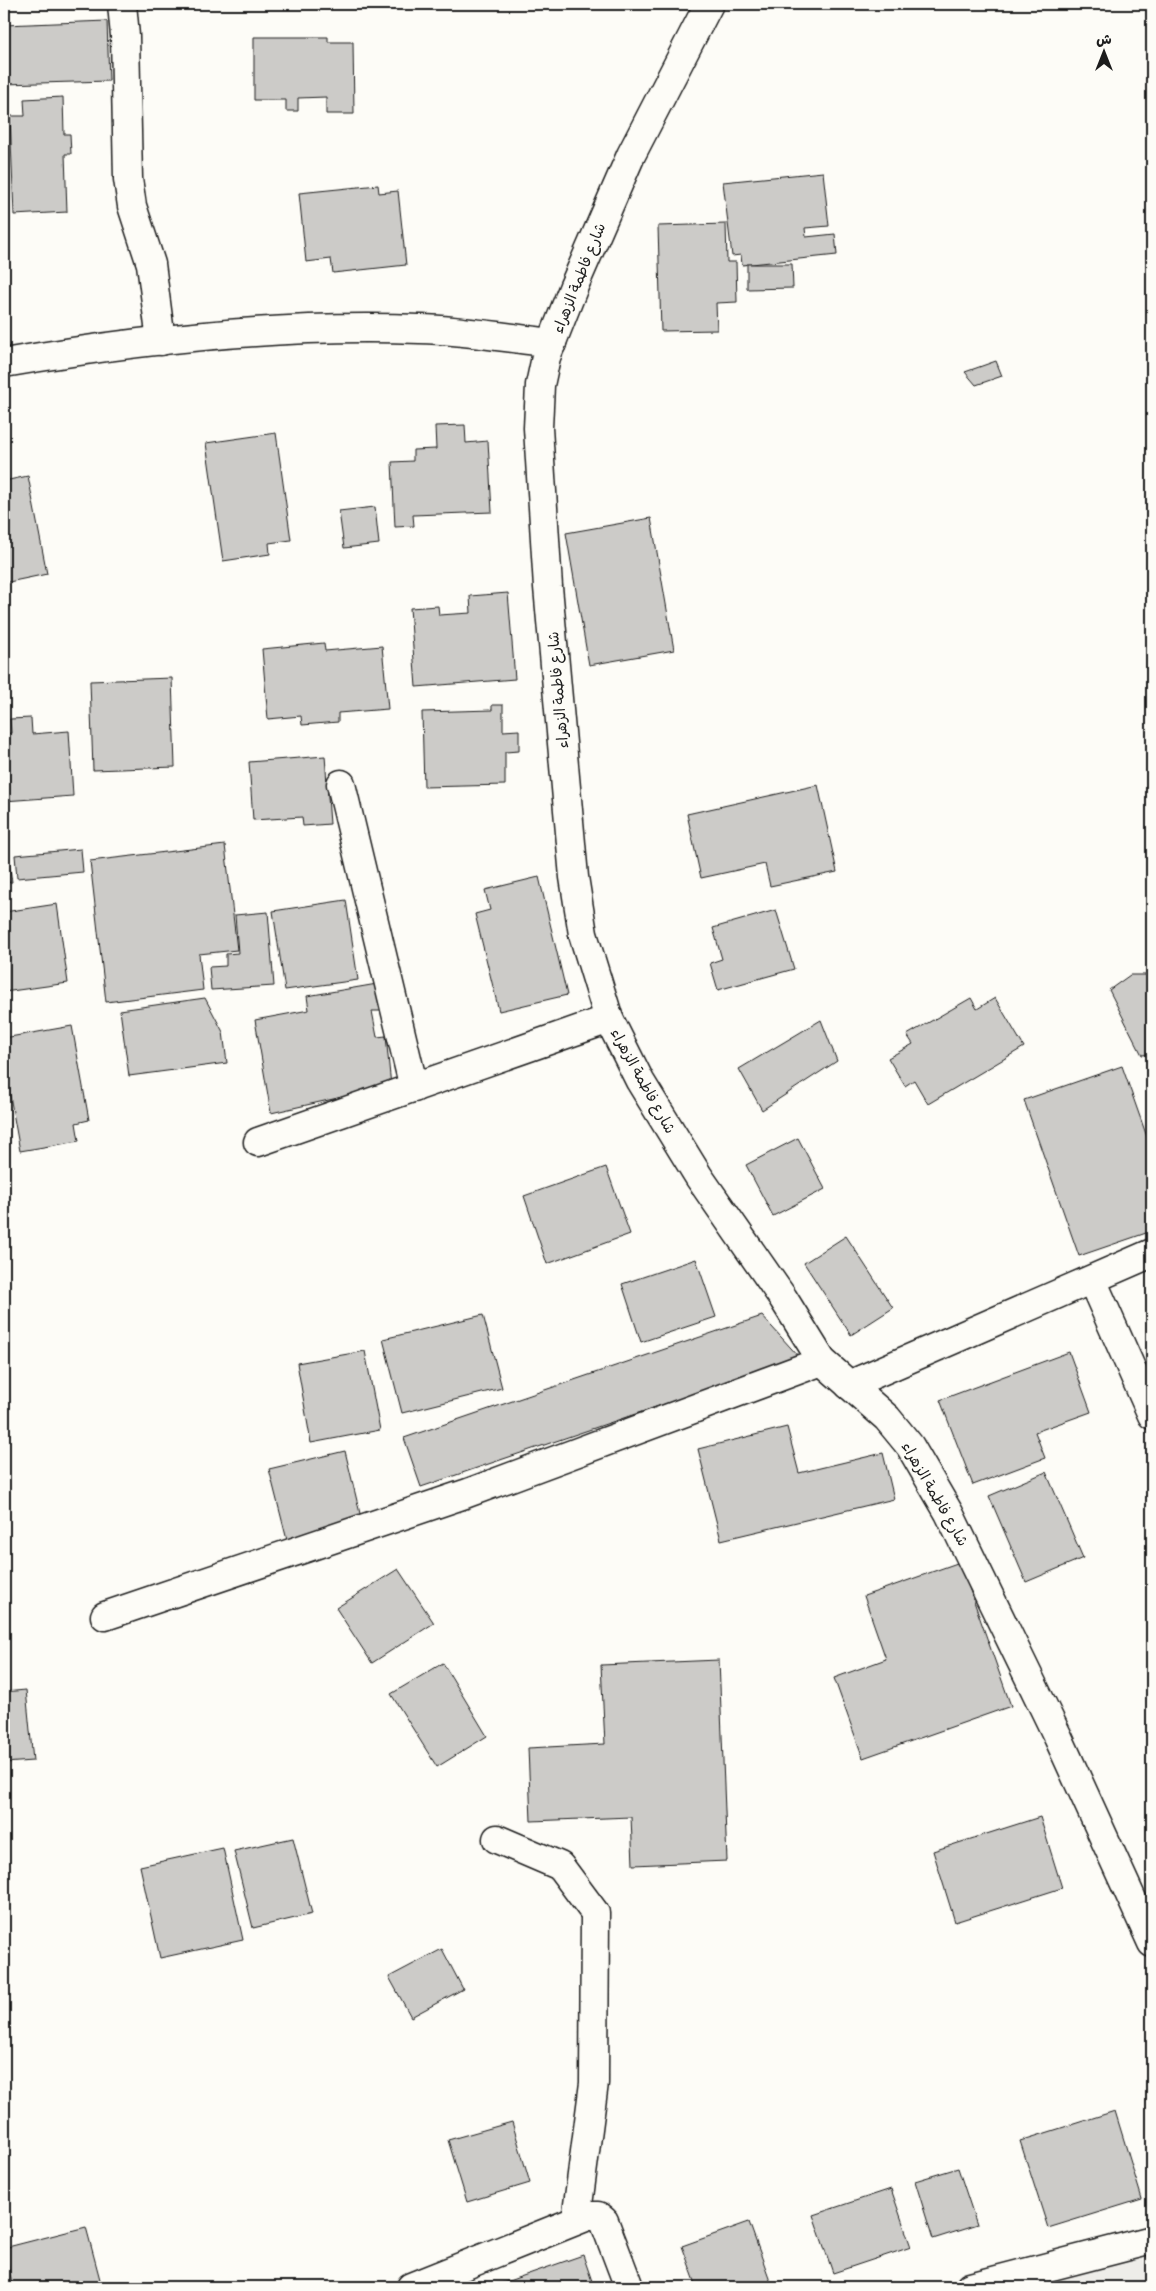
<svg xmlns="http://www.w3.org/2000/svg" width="1156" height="2291" font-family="Dekko,'Playpen Sans Arabic',sans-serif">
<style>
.built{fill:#eeede9}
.building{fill:#cccbc8;stroke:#1c1c1c}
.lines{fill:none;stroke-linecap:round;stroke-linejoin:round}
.minor-casing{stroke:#1c1c1c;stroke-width:31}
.minor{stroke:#fdfcf7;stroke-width:28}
.labels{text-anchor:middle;stroke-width:4;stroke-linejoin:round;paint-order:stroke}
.street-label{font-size:15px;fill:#1c1c1c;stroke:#fdfcf7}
</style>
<rect width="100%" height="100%" fill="#fdfcf7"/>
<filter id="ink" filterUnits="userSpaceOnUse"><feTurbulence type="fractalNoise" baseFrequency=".02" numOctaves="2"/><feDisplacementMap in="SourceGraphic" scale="10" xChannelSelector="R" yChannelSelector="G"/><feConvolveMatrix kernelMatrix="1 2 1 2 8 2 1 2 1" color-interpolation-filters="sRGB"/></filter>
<g filter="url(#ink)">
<path class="built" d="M1142 2253 1151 2287H996Z"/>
<g class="building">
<path d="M107 21 109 81 4 84V25Z"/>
<path d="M254 37H328V42H353L354 114H326V97L298 98V111H286V100H254Z"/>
<path d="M63 97 64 134H70L71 154H65L67 212 14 215 10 116H25L24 99Z"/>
<path d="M823 172 829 226 805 228 806 237 835 234 837 255 742 265 741 255 732 256 723 182Z"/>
<path d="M378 185 379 193 398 191 406 265 333 273 331 259 306 262 299 193Z"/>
<path d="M726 224 727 262H736L737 302 716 303 717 330 661 331 658 226Z"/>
<path d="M747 264H792L793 288 747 289Z"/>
<path d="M996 361 1002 376 976 385 965 372Z"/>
<path d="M465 425 466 443 488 441 492 512 413 515 414 526 395 527 392 462 413 461V450L436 449 435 426Z"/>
<path d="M276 433 291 540 269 543 270 554 223 561 206 443Z"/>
<path d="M28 476 47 574 4 583V481Z"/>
<path d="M375 507 379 544 344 548 339 511Z"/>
<path d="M651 518 674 650 589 665 566 533Z"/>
<path d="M508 593 515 679 416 687 410 608 438 606 439 615 471 613 470 596Z"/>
<path d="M324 643 325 651 382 646 388 709 338 713V722L302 725 301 716 268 719 262 649Z"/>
<path d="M172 678 175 767 93 770 90 681Z"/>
<path d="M492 705H503V731L519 730V751L505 752V785L424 787 422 712 492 710Z"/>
<path d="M31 718 32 734 69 731 73 796 4 801V734L11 733 10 719Z"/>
<path d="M325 756 330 824 303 826 302 817 253 820 249 762Z"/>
<path d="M818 785 837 872 770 886 765 864 701 878 687 814Z"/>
<path d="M225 845 237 950 199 954 203 990 106 1002 90 861Z"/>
<path d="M81 849 83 872 17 878 15 855Z"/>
<path d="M8 856 12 882 4 883V857Z"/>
<path d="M539 877 567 995 499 1011 475 914 490 910 485 890Z"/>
<path d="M346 900 358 980 285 990 273 911Z"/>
<path d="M57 904 68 983 4 992V912Z"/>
<path d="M776 910 794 969 718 990 710 963 722 959 713 928Z"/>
<path d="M268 912 274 986 211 990 209 967 226 966V954L238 953 235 915Z"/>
<path d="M1130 975H1152V1054L1142 1055 1109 990Z"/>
<path d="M377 984 382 1011H372L377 1037 386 1036 391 1086 271 1113 255 1020 309 1010 307 996Z"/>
<path d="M205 998 223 1032 227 1063 129 1076 120 1010Z"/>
<path d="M971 998 977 1009 995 998 1024 1047 928 1104 914 1080 905 1086 888 1058 913 1044 907 1035Z"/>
<path d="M821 1020 837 1061 762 1110 739 1069Z"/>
<path d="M72 1026 89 1120 76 1123 79 1141 20 1151 4 1063V1038Z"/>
<path d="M1122 1066 1152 1151V1231L1079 1256 1024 1100Z"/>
<path d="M798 1138 825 1189 773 1216 746 1165Z"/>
<path d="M606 1167 630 1234 547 1264 524 1196Z"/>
<path d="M846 1236 893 1308 851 1335 804 1263Z"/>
<path d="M696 1259 716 1317 641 1342 622 1284Z"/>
<path d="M483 1315 502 1388 402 1413 383 1339Z"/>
<path d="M762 1316 800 1358 421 1487 404 1438Z"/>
<path d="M365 1351 380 1430 311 1443 297 1363Z"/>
<path d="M1069 1352 1091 1412 1035 1432 1045 1458 973 1485 940 1400Z"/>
<path d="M787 1427 799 1473 883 1453 894 1499 721 1540 698 1449Z"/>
<path d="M345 1451 363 1526 288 1544 269 1469Z"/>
<path d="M1046 1472 1083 1558 1026 1582 989 1496Z"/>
<path d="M960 1562 1011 1706 863 1758 834 1678 886 1659 864 1596Z"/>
<path d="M398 1569 434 1623 372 1663 336 1608Z"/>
<path d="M719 1660 727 1861 633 1865 631 1817 531 1821 528 1748 605 1744 601 1665Z"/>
<path d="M443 1663 487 1736 437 1767 391 1694Z"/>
<path d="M26 1690 33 1761 4 1763V1692Z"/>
<path d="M1040 1817 1062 1888 955 1922 933 1851Z"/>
<path d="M293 1838 312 1914 253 1928 234 1851Z"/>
<path d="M223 1848 243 1940 160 1958 140 1866Z"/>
<path d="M442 1949 463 1989 411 2017 389 1977Z"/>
<path d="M1115 2111 1142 2199 1048 2228 1020 2141Z"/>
<path d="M512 2122 530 2183 467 2202 448 2140Z"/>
<path d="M958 2168 977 2225 933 2239 915 2181Z"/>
<path d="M891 2189 911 2247 833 2273 813 2215Z"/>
<path d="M749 2222 771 2283 760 2287H697L682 2246Z"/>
<path d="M86 2227 102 2287H13L4 2248Z"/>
<path d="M583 2255 594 2287H497V2285Z"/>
</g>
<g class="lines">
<g class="minor-casing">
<g id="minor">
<path d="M122 4 125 36 128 179 132 206 151 264 161 341"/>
<path d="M709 4 631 155 574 286 546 357 540 385 538 428 548 587 574 877 583 934 609 1019 640 1081 699 1177 783 1298 822 1361 887 1418 910 1446 949 1513 1058 1737 1152 1943"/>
<path d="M4 363C141 339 281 324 420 329 464 330 508 338 552 343"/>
<path d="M341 784 414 1088"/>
<path d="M258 1142 609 1019"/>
<path d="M1092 1280 1152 1415"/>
<path d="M849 1385 1152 1253"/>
<path d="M105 1616 465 1494 822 1361"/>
<path d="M497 1839 560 1866 595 1913 594 2083 576 2220"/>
<path d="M411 2287 588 2216H598L604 2221 629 2287"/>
<path d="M970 2287 1152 2240"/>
</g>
</g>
<use href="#minor" class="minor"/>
</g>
</g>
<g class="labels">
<g class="street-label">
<text transform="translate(579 278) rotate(-68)" y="5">شارع فاطمة الزهراء</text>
<text transform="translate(558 690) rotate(-95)" y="5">شارع فاطمة الزهراء</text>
<text transform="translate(643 1081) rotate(61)" y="5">شارع فاطمة الزهراء</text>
<text transform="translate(935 1494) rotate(60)" y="5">شارع فاطمة الزهراء</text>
</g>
</g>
<rect width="1156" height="2291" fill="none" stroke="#fdfcf7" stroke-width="20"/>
<rect x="10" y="10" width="1136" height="2271" fill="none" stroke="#1c1c1c" stroke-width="2" filter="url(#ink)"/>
<g transform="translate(1104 52)" stroke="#fdfcf7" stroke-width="4" paint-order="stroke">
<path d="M0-4L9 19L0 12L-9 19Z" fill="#1c1c1c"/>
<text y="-8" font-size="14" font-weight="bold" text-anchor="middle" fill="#1c1c1c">ش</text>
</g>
</svg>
